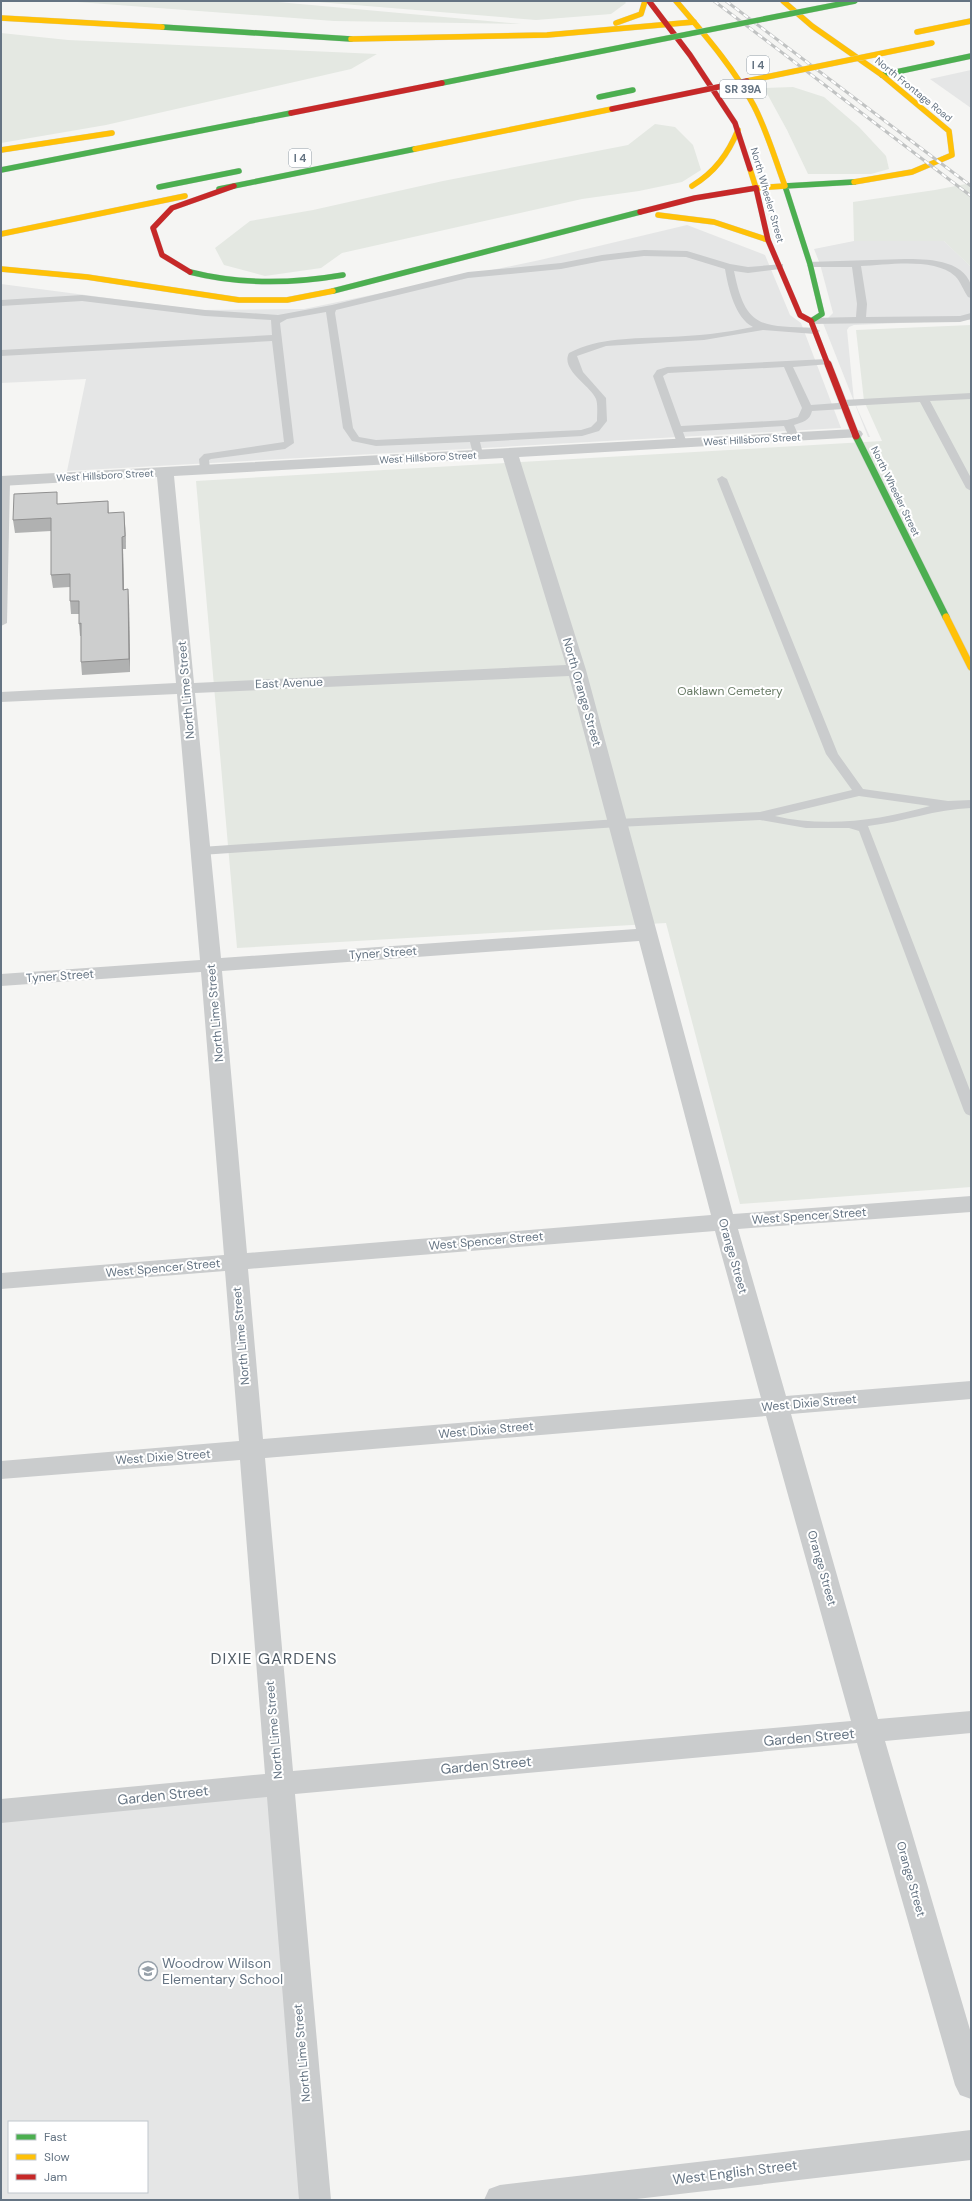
<svg xmlns="http://www.w3.org/2000/svg" width="972" height="2201" font-family="'DM Sans',sans-serif">
<style>
.built{fill:#e5e6e6;fill-rule:evenodd}
.green{fill:#e4e8e2}
.lines{fill:none;stroke-linecap:round;stroke-linejoin:round}
.fast-far1-casing{stroke:#d2d3d4;stroke-width:6}
.fast-casing{stroke:#d2d3d4;stroke-width:8}
.slow-far1-casing{stroke:#d2d3d4;stroke-width:6}
.slow-casing{stroke:#d2d3d4;stroke-width:8}
.jam-far1-casing{stroke:#d2d3d4;stroke-width:6}
.jam-casing{stroke:#d2d3d4;stroke-width:8}
.lane{fill:#cacccd;fill-rule:evenodd}
.street{fill:#cacccd;fill-rule:evenodd}
.fast-far1{stroke:#4caf50;stroke-width:5.5}
.fast{stroke:#4caf50;stroke-width:7}
.slow-far1{stroke:#ffc107;stroke-width:5.5}
.slow{stroke:#ffc107;stroke-width:7}
.jam-far1{stroke:#c62828;stroke-width:5.5}
.jam{stroke:#c62828;stroke-width:7}
.rail-casing{stroke:#c1c3c3;stroke-width:3}
.rail{stroke:#fff;stroke-width:2;stroke-dasharray:5.5;stroke-linecap:butt}
.fast-bridge-casing{stroke:#d2d3d3;stroke-width:6;stroke-linecap:butt}
.slow-bridge-casing{stroke:#d2d3d3;stroke-width:6;stroke-linecap:butt}
.jam-bridge-casing{stroke:#d2d3d3;stroke-width:6;stroke-linecap:butt}
.fast-bridge{stroke:#4caf50;stroke-width:5.5}
.slow-bridge{stroke:#ffc107;stroke-width:5.5}
.jam-bridge{stroke:#c62828;stroke-width:5.5}
.wall{fill:#b0b1b1}
.shaded-wall{fill:#909090}
.building{fill:#cdcece;stroke:#909090}
.labels{text-anchor:middle;stroke-width:4;stroke-linejoin:round;paint-order:stroke}
.far-street-label{font-size:10px;fill:#657483;stroke:#fff}
.shield{fill:#fff;stroke:#939ea8;stroke-width:1}
.shield-label{font-size:11px;font-weight:bold;fill:#657483}
.street-label{font-size:12px;fill:#657483;stroke:#fff}
.park-label{font-size:12px;fill:#677a64;stroke:#fff}
.near-street-label{font-size:14px;fill:#657483;stroke:#fff}
.near-poi-label{font-size:14px;fill:#657483;stroke:#fff;text-anchor:start}
.near-neighbourhood-label{font-size:16px;letter-spacing:1px;fill:#535e68;stroke:#fff}
</style>
<rect width="100%" height="100%" fill="#f5f5f3"/>
<g class="built">
<path d="M971 70V108L930 79Z"/>
<path d="M687 225 765 255 790 315 801 323 841 428 67 471 86 379 1 383V284L200 310 304 309 540 260Z"/>
<path d="M854 241H944L971 267V320L854 325 849 327 847 330 854 401 870 437H868L823 323 833 313 820 264 814 249Z"/>
<path d="M278 1784 315 2200H1V1811ZM9 2122H147V2192H9Z"/>
</g>
<g class="green">
<path d="M64 1H267L521 24 334 21Z"/>
<path d="M306 1H624L626 3 611 14 536 20Z"/>
<path d="M1 33 68 40 377 54 351 69 106 125 1 143Z"/>
<path d="M793 87 824 97 859 127 886 156 889 169 871 174H808L787 130 764 88Z"/>
<path d="M655 124 675 127 693 145 701 170 682 182 639 191 582 199 342 253 321 268 265 276 224 265 215 248 250 221 313 210 443 181 628 145Z"/>
<path d="M971 183V267L944 241H854L853 202 935 190Z"/>
<path d="M971 325V1187L740 1204 666 923 237 948 196 481 882 441 864 401 856 330Z"/>
</g>
<g class="lines">
<g class="fast-far1-casing">
<g id="fast-far1">
<path d="M162 27 351 39"/>
<path d="M882 75 971 56"/>
<path d="M442 83 557 60"/>
<path d="M1 170 291 113"/>
<path d="M159 187 239 171"/>
<path d="M219 189 415 149"/>
<path d="M190 272C241 285 291 284 343 275"/>
<path d="M333 291 640 212"/>
<path d="M811 321 822 314 810 264 785 186 854 182"/>
</g>
</g>
<g class="fast-casing">
<path id="fast" d="M856 436 946 617"/>
</g>
<g class="slow-far1-casing">
<g id="slow-far1">
<path d="M676 1C704 34 734 68 754 106 767 131 775 159 785 186L756 188 750 169"/>
<path d="M783 1 812 26 882 75 949 131 952 155 912 172 854 182"/>
<path d="M1 18 162 27"/>
<path d="M616 23 641 14 645 1"/>
<path d="M917 32 971 21"/>
<path d="M351 39 547 35 694 22"/>
<path d="M415 149 612 109"/>
<path d="M1 150 112 133"/>
<path d="M692 186C715 172 728 154 738 130"/>
<path d="M658 215 714 222 768 240"/>
<path d="M1 234 185 196"/>
<path d="M1 269 87 277 239 300H287L333 291"/>
</g>
</g>
<g class="slow-casing">
<path id="slow" d="M946 617 971 667"/>
</g>
<g class="jam-far1-casing">
<g id="jam-far1">
<path d="M649 1 690 55 735 123 750 169"/>
<path d="M291 113 442 83"/>
<path d="M756 188 768 240 800 315 811 321 828 365"/>
<path d="M640 212 695 198 756 188"/>
<path d="M190 272 162 255 153 228 172 208 234 186"/>
</g>
</g>
<g class="jam-casing">
<path id="jam" d="M828 364 856 436"/>
</g>
<g class="lane">
<path d="M644 250 687 251 730 264 748 267 783 264V268L780 269 748 273 734 271C746 331 762 325 815 328L820 331 815 334 763 330 704 340 606 346 577 356 583 372 606 398 607 421 599 431 582 436 480 442 483 454 478 457 473 454 470 442 376 446 352 441 343 428 326 312 287 319 280 323 294 443 285 449 211 459 209 460 210 469 205 472 200 469 199 459 204 454 284 442 272 341 1 356V350L272 335 271 320 205 316 82 301 1 306V300L82 295 205 310 278 315 332 305 468 272 561 263 602 255ZM644 256 686 257 725 269C728 287 735 318 753 327 725 333 696 336 668 337 633 339 600 337 569 353 560 370 591 386 596 399 598 404 597 415 597 421L591 427 581 430 376 440 359 437 353 428 335 313 336 310 468 278 561 269 602 261Z"/>
<path d="M905 259C925 259 963 259 971 285 972 289 971 294 971 298L968 297C963 290 961 282 955 276 934 257 887 265 861 266L867 304 866 317 960 316 971 313V319L960 322 811 324 806 321 811 318 856 317 857 304 852 267H810L807 266V262Z"/>
<path d="M827 359 830 360V364L793 367 811 405 838 403 843 400 971 393V399L930 401 971 478V491L966 488 920 402 849 406 844 409 812 411C810 421 802 422 794 425L799 437 794 440 790 439 784 426 683 432 687 443 682 446 677 443 653 376 657 370 667 367ZM784 367 802 408 798 417 787 420 681 426 663 376 668 373Z"/>
<path d="M722 476 727 479 838 754 863 789 948 801 971 800V808C936 809 903 822 868 826L971 1093V1116L966 1114 964 1111 859 831 849 828H806L760 820 618 827 201 855 195 851 201 847 618 819 760 812 852 790 826 754 717 479ZM859 796 930 806C881 820 826 828 775 816Z"/>
<path d="M5 478 10 481 7 623 1 626V479Z"/>
</g>
<g class="street">
<path d="M855 429 861 431 863 434 861 437 519 457 586 670 733 1214 971 1196V1212L738 1229 786 1396 971 1381V1399L791 1414 878 1719 971 1711V1733L885 1741 971 2033V2099L960 2095 955 2085 857 1743 295 1794 331 2200H299L267 1797 1 1823V1799L265 1774 240 1460 1 1479V1461L239 1441 225 1271 1 1289V1273L224 1255 201 972 1 986V974L200 960 177 694 1 702V692L176 683 157 477 1 486V476ZM503 458 566 665 194 683 174 476ZM569 676 636 929 221 958 195 693ZM639 941 711 1215 247 1253 222 971ZM715 1231 761 1398 263 1439 248 1269ZM766 1416 851 1721 293 1771 265 1458Z"/>
<path d="M971 2130V2160L628 2200H484L489 2189 500 2185Z"/>
</g>
<use href="#fast-far1" class="fast-far1"/>
<use href="#fast" class="fast"/>
<use href="#slow-far1" class="slow-far1"/>
<use href="#slow" class="slow"/>
<use href="#jam-far1" class="jam-far1"/>
<use href="#jam" class="jam"/>
<g class="rail-casing">
<g id="rail">
<path d="M714 1 971 196"/>
<path d="M726 1 971 186"/>
</g>
</g>
<use href="#rail" class="rail"/>
<g class="fast-bridge-casing">
<g id="fast-bridge">
<path d="M557 60 855 1"/>
<path d="M599 97 633 90"/>
</g>
</g>
<g class="slow-bridge-casing">
<path id="slow-bridge" d="M747 81 932 43"/>
</g>
<g class="jam-bridge-casing">
<path id="jam-bridge" d="M612 109 747 81"/>
</g>
<use href="#fast-bridge" class="fast-bridge"/>
<use href="#slow-bridge" class="slow-bridge"/>
<use href="#jam-bridge" class="jam-bridge"/>
</g>
<path class="wall" d="M108 501 109 513 125 524 126 549H123L124 589 129 602 130 672 82 675 81 662V636H80L79 624V614H71L70 601V587L53 588 51 575V531L15 533 13 520 58 504Z"/>
<g class="shaded-wall">
<path d="M124 512 125 524 126 549 125 536Z"/>
<path d="M122 537 123 549 124 602 123 590Z"/>
<path d="M128 589 129 602 130 672 129 659Z"/>
</g>
<path class="building" d="M57 492V504L108 501V513L124 512 125 536 122 537 123 590 128 589 129 659 81 662V623L79 624V601H70V574L51 575V518L13 520 14 494Z"/>
<defs>
<g id="school-ring" transform="scale(1)"><circle r="9.5" fill="#fff" stroke="#97a1aa" stroke-width="1.5"/><path d="M0-5L7-2L0 1L-7-2ZM-4 1L0 2.5L4 1V4Q0 6-4 4Z" fill="#97a1aa"/></g>
</defs>
<g fill-rule="evenodd">
<use href="#school-ring" x="148" y="1971"/>
</g>
<g class="labels">
<g class="far-street-label">
<text transform="translate(914 89) rotate(39)" y="4">North Frontage Road</text>
<text transform="translate(768 195) rotate(74)" y="4">North Wheeler Street</text>
<text transform="translate(752 439) rotate(-3)" y="4">West Hillsboro Street</text>
<text transform="translate(428 457) rotate(-3)" y="4">West Hillsboro Street</text>
<text transform="translate(105 475) rotate(-3)" y="4">West Hillsboro Street</text>
<text transform="translate(896 491) rotate(64)" y="4">North Wheeler Street</text>
</g>
<g class="shield">
<rect x="747" y="56" width="22" height="18" rx="3"/>
<rect x="720" y="80" width="46" height="18" rx="3"/>
<rect x="289" y="149" width="22" height="18" rx="3"/>
</g>
<g class="shield-label">
<text x="758" y="69">I 4</text>
<text x="743" y="93">SR 39A</text>
<text x="300" y="162">I 4</text>
</g>
<g class="street-label">
<text transform="translate(289 683) rotate(-2)" y="4">East Avenue</text>
<text transform="translate(186 690) rotate(-95)" y="4">North Lime Street</text>
<text transform="translate(582 692) rotate(74)" y="4">North Orange Street</text>
<text transform="translate(383 953) rotate(-4)" y="4">Tyner Street</text>
<text transform="translate(60 976) rotate(-4)" y="4">Tyner Street</text>
<text transform="translate(215 1013) rotate(-95)" y="4">North Lime Street</text>
<text transform="translate(809 1216) rotate(-4)" y="4">West Spencer Street</text>
<text transform="translate(486 1241) rotate(-5)" y="4">West Spencer Street</text>
<text transform="translate(733 1256) rotate(74)" y="4">Orange Street</text>
<text transform="translate(163 1268) rotate(-5)" y="4">West Spencer Street</text>
<text transform="translate(241 1336) rotate(-95)" y="4">North Lime Street</text>
<text transform="translate(809 1403) rotate(-5)" y="4">West Dixie Street</text>
<text transform="translate(486 1430) rotate(-5)" y="4">West Dixie Street</text>
<text transform="translate(163 1457) rotate(-4)" y="4">West Dixie Street</text>
<text transform="translate(822 1568) rotate(74)" y="4">Orange Street</text>
<text transform="translate(274 1730) rotate(-95)" y="4">North Lime Street</text>
<text transform="translate(911 1879) rotate(74)" y="4">Orange Street</text>
<text transform="translate(302 2053) rotate(-95)" y="4">North Lime Street</text>
</g>
<g class="park-label">
<text x="730" y="695">Oaklawn Cemetery</text>
</g>
<g class="near-street-label">
<text transform="translate(809 1737) rotate(-5)" y="5">Garden Street</text>
<text transform="translate(486 1765) rotate(-5)" y="5">Garden Street</text>
<text transform="translate(163 1795) rotate(-6)" y="5">Garden Street</text>
<text transform="translate(735 2172) rotate(-7)" y="5">West English Street</text>
</g>
<g class="near-poi-label">
<text x="162" y="1968">Woodrow Wilson<tspan x="162" dy="16">Elementary School</tspan></text>
</g>
<g class="near-neighbourhood-label">
<text x="274" y="1664">DIXIE GARDENS</text>
</g>
</g>
<rect width="972" height="2201" fill="none" stroke="#657483" stroke-width="4"/>
<rect x="8" y="2121" width="140" height="72" fill="#ffffff" stroke="#c1c7cd"/>
<rect x="16" y="2134" width="20" height="6" fill="#4caf50" stroke="#c1c7cd"/>
<text x="44" y="2141" font-size="12" fill="#657483">Fast</text>
<rect x="16" y="2154" width="20" height="6" fill="#ffc107" stroke="#c1c7cd"/>
<text x="44" y="2161" font-size="12" fill="#657483">Slow</text>
<rect x="16" y="2174" width="20" height="6" fill="#c62828" stroke="#c1c7cd"/>
<text x="44" y="2181" font-size="12" fill="#657483">Jam</text>
</svg>
